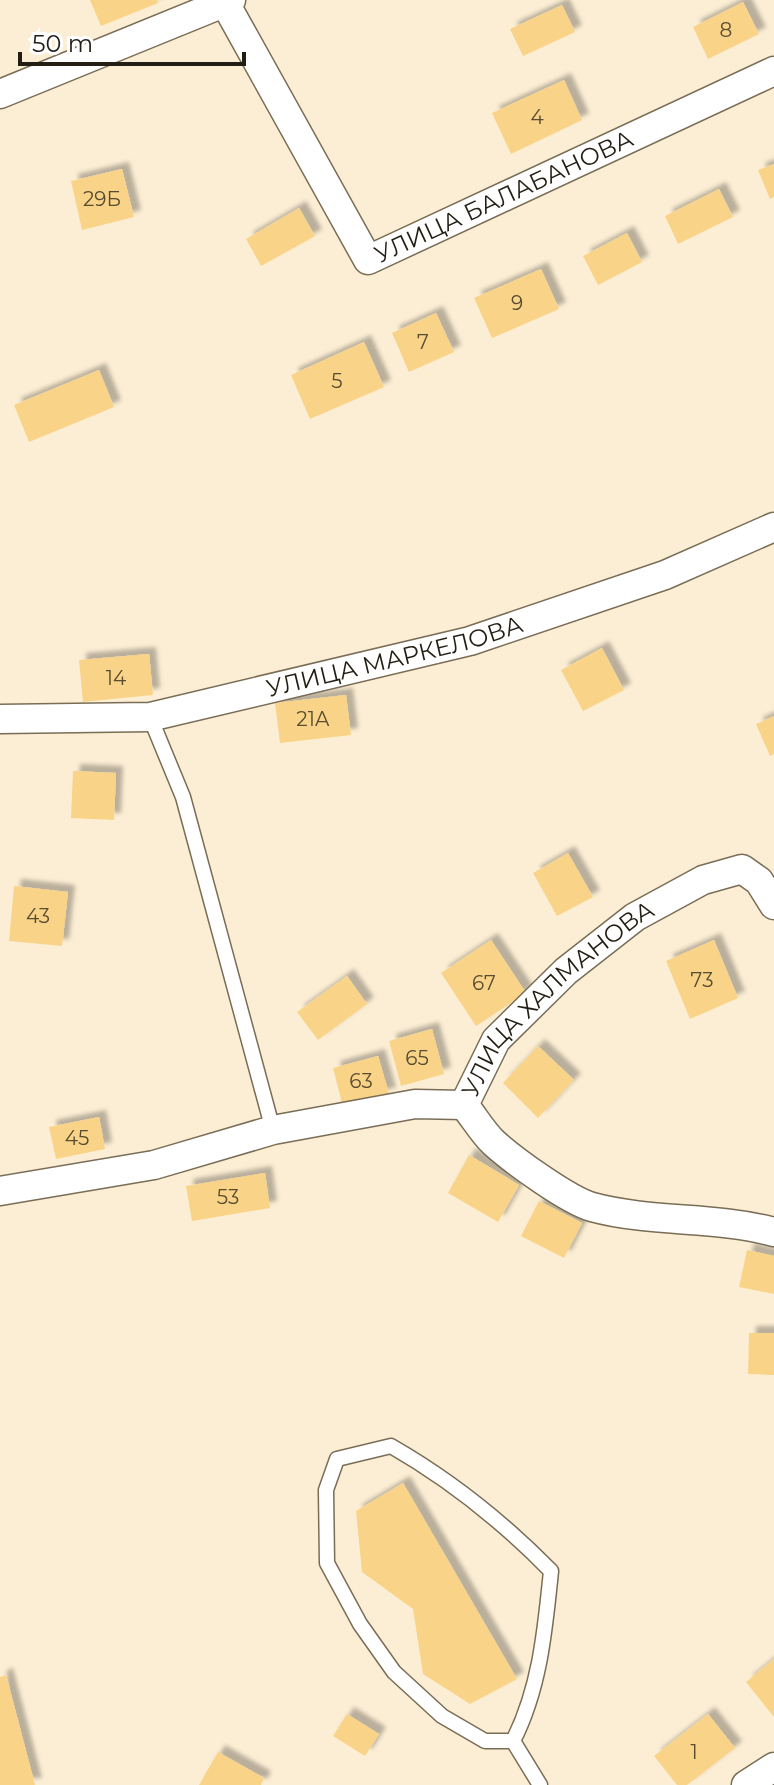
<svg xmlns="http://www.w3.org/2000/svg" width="774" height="1785" font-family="Montserrat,sans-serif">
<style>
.building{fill:#f9d488;filter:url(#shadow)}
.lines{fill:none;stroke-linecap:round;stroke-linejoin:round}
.service-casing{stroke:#796d56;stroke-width:17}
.minor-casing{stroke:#796d56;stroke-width:31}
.service{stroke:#fff;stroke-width:14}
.minor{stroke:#fff;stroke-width:28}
.labels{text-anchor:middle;stroke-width:8;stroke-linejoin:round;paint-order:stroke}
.number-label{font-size:20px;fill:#584c31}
.street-label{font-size:24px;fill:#231e14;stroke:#fff}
</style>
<defs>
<filter id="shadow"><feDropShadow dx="7" dy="-7" stdDeviation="2" flood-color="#0004"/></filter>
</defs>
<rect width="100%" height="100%" fill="#fceed4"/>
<g class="building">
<path d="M90 0H157L158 3 101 26Z"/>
<path d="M743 2 759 34 708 59 693 27Z"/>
<path d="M562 5 575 32 523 56 510 29Z"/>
<path d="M564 80 582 120 511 154 492 113Z"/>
<path d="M774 164V197L770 199 758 170Z"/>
<path d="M122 169 134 217 82 230 71 181Z"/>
<path d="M719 189 733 217 678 244 665 216Z"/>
<path d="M299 208 315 236 261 266 246 239Z"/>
<path d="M627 233 642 262 598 285 583 256Z"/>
<path d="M541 269 559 309 492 338 474 298Z"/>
<path d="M436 313 454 352 409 372 392 333Z"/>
<path d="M364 342 384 387 310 419 291 375Z"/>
<path d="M99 370 114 407 29 442 14 405Z"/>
<path d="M602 648 624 690 583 711 561 670Z"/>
<path d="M149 654 153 695 83 702 79 660Z"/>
<path d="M346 695 351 735 280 743 275 703Z"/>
<path d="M774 716V754L770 756 756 724Z"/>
<path d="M73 771 116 773 114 820 71 818Z"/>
<path d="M568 853 593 897 557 916 533 873Z"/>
<path d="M14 886 68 892 62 946 9 941Z"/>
<path d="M491 940 526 993 476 1026 441 973Z"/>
<path d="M714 940 738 998 690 1019 666 961Z"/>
<path d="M347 976 367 1004 318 1040 297 1012Z"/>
<path d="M432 1029 444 1074 401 1086 389 1041Z"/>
<path d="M538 1046 574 1080 538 1118 503 1083Z"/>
<path d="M378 1056 389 1094 343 1107 333 1068Z"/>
<path d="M99 1117 105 1149 56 1159 49 1127Z"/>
<path d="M469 1155 519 1185 498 1222 448 1193Z"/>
<path d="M265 1173 270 1208 192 1221 186 1186Z"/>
<path d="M539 1201 582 1223 564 1258 521 1236Z"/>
<path d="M747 1250 774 1256V1294L739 1287Z"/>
<path d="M749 1333H774V1375L748 1374Z"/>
<path d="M403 1483 517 1679 470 1704 423 1674 413 1609 362 1572 356 1511Z"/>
<path d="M774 1659V1717L746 1682Z"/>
<path d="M6 1675 35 1785H0V1677Z"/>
<path d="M347 1714 379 1734 365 1756 333 1736Z"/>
<path d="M708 1714 735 1748 687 1785H677L654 1756Z"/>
<path d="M218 1752 264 1778 261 1785H199Z"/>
</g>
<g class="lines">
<g class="service-casing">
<g id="service">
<path d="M150 717 183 797 273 1130"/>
<path d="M391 1446C452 1481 502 1521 551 1571 545 1630 540 1688 513 1741H485L442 1716 394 1672 360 1624 327 1563 326 1490 337 1459Z"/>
<path d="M513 1741 540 1785"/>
</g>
</g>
<g class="minor-casing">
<g id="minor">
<path id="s1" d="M225 3 368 260 774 71"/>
<path d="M0 94 231 0"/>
<path id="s2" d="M0 719 150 717 470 641 665 575 774 527"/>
<path d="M464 1105C474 1117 483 1133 494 1143 514 1161 568 1200 592 1207 651 1223 715 1216 774 1232"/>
<path id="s3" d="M0 1191 154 1165 273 1130 415 1104 464 1105 496 1040 566 971 635 917 703 880 742 869 759 881 774 905"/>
<path d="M746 1785 774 1767"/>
</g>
</g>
<use href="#service" class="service"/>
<use href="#minor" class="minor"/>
</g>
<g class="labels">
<g class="number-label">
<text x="726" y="37">8</text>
<text x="537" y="124">4</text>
<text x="102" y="206">29Б</text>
<text x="517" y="310">9</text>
<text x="423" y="349">7</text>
<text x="337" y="388">5</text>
<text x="116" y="685">14</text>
<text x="313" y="726">21А</text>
<text x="38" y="923">43</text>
<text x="702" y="987">73</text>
<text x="484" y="990">67</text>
<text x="417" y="1065">65</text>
<text x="361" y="1088">63</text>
<text x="77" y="1145">45</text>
<text x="228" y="1204">53</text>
<text x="694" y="1759">1</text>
</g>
<g class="street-label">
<text dy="8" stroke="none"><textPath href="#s1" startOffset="444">УЛИЦА БАЛАБАНОВА</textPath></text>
<text dy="8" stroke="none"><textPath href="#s2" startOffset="402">УЛИЦА МАРКЕЛОВА</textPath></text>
<text dy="8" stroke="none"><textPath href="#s3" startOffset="618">УЛИЦА ХАЛМАНОВА</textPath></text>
</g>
</g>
<path d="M20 52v12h224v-12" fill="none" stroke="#231e14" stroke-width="4"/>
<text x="32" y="52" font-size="24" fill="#231e14" stroke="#ffffff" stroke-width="6" paint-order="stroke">50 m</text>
</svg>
